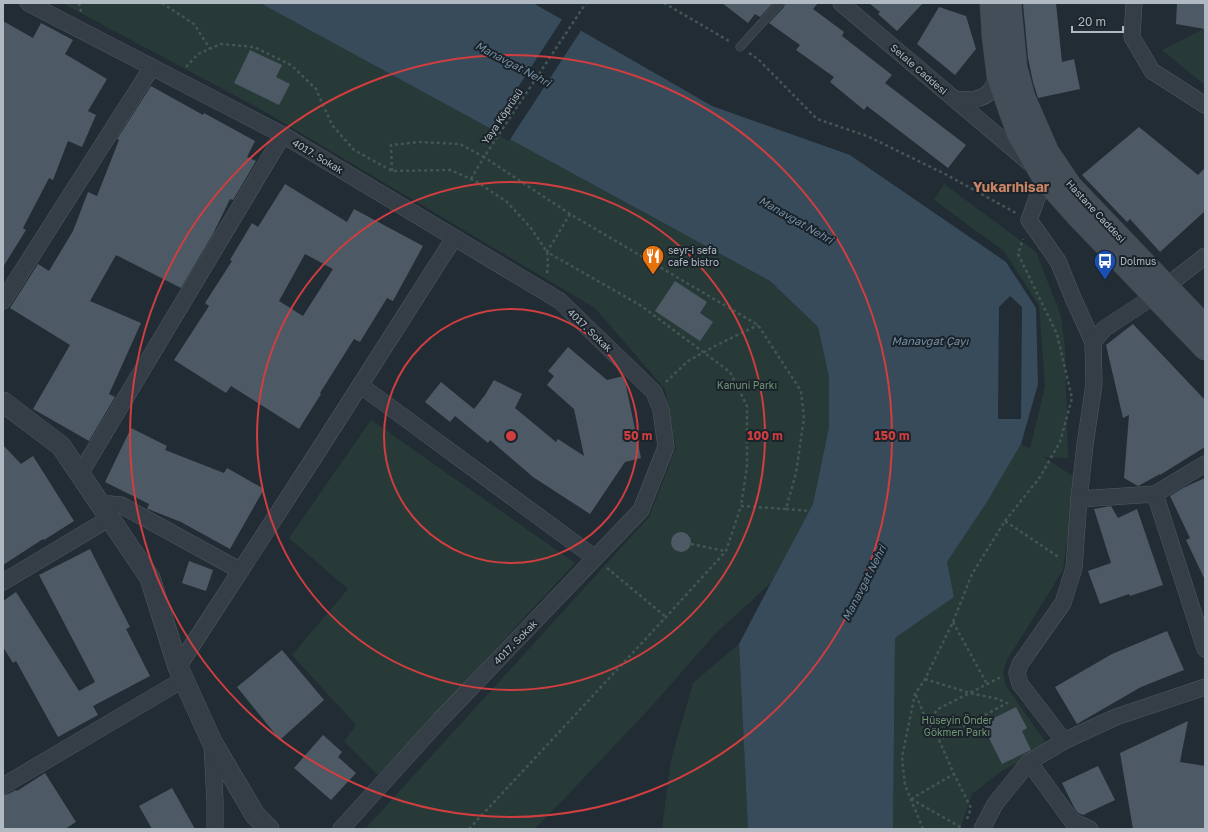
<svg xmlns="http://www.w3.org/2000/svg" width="1208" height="832" font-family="'Golos Text',sans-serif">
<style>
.green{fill:#273a38}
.water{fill:#374b5a}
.pier{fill:#222c35}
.building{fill:#4d5964;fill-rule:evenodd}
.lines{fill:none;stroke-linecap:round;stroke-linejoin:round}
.service-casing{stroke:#505960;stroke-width:9}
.minor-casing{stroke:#505960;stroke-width:17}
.tertiary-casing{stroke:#505960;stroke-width:21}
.secondary-casing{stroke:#3f474f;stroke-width:23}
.path{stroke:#435555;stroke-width:2.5;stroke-dasharray:3 3;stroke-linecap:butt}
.service{stroke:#353e46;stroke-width:8}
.minor{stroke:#353e46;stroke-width:16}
.tertiary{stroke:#353e46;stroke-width:20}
.secondary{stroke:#444e58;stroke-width:22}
.ring{fill:none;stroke:#d03e3f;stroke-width:2}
.labels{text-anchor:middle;stroke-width:4;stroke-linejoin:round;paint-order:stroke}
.street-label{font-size:10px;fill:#b0b9c2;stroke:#1b232a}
.poi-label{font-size:10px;fill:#b0b9c2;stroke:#1b232a;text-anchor:start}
.park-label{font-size:10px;fill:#719675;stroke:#1b232a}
.water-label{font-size:11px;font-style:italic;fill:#738ea3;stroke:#1b232a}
.district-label{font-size:14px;font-weight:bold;fill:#c88465;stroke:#1b232a}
.centre{fill:#d03e3f;stroke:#1b232a;stroke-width:2}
.ring-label{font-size:12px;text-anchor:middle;font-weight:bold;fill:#d03e3f;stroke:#1b232a;stroke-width:4;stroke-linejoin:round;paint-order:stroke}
</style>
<rect width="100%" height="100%" fill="#222c35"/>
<g class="green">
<path d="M62 3H260L770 281 818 327 829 377V427L813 504 771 583 716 633 651 707 563 800 534 829H365L649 517 676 448 665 389 595 308 262 110Z"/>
<path d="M1205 28V85L1162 50Z"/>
<path d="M944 184 1036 252 1061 316 1065 348 1068 458 1043 457 1076 478 1063 570 1007 660 1003 672 1006 686 1049 747 1000 772 972 794 960 829H893L895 638 954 597 947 562 987 502 1021 444 1030 449 1045 386 1039 306 1004 251 934 200Z"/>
<path d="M371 420 575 563 378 775 344 741 356 725 292 655 348 589 289 538Z"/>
<path d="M739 644 748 829H662L671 760 693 683Z"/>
</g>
<path class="water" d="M260 3H533L712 106 850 155 1006 262 1036 308 1038 384 1021 444 987 502 947 562 954 597 895 638 893 829H748L739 644 771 583 813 504 829 427V377L818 327 770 281Z"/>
<g class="pier">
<path d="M563 18 582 29 509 141 490 130Z"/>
<path d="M1010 296 1022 307 1021 419H998L999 307Z"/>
</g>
<g class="building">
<path d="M722 3H773L760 17 755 14 748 23Z"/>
<path d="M785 3H818L813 9 844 32 842 36 892 75 885 83 966 145 948 168 867 106 864 110 830 82 834 77 796 50 800 45 769 23 784 7Z"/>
<path d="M869 3H923L897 31 878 14 880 12Z"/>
<path d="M1023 3H1056L1062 62 1074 59 1080 89 1038 98 1033 82 1028 58Z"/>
<path d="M1177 3H1205V29L1176 24Z"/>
<path d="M939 7 966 16 976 49 955 75 917 44Z"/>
<path d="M3 21 33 38 41 23 73 40 65 54 107 79 88 111 96 115 82 147 68 141 53 180 49 178 23 228 26 230 3 267Z"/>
<path d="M250 50 282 65 276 77 290 84 279 105 234 83Z"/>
<path d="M151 86 203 115 204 113 255 141 247 157 256 161 233 200 230 199 213 234 181 288 116 255 90 301 141 323 109 394 115 397 89 441 33 409 70 345 10 308 38 264 49 271 73 231 88 192 97 196 119 140 117 139Z"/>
<path d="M1139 127 1198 175 1205 168V211L1160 252 1130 219 1127 222 1082 175Z"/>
<path d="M285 184 347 222 354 209 423 246 393 301 387 298 360 342 354 339 320 393 321 394 299 429 231 386 226 393 174 360 209 306 205 303 232 261 230 260 252 223 258 227ZM305 254 333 269 303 316 279 301Z"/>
<path d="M675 281 707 302 700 313 713 322 700 341 655 311Z"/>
<path d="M1133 324 1205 400V447L1160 475V474L1140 485 1138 486 1124 478 1129 415 1123 418 1106 345Z"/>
<path d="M568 347 607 380 624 376 641 458 625 462 590 514 533 477 490 440 488 443 455 416 450 422 425 402 441 382 474 409 485 395 494 380 522 394 515 408 556 442 558 439 584 456 574 409 547 385 554 376 548 371Z"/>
<path d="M131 428 167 446 165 450 224 473 227 468 264 489 230 549 181 522 148 509H147L149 504 105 482Z"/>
<path d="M3 445 21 464 33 456 74 521 44 540 43 539 3 565Z"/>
<path d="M1205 478V580L1186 540 1190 538 1170 496 1183 488Z"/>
<path d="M1111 506 1118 518 1137 509 1163 585 1130 596 1129 594 1100 604 1088 571 1111 563 1094 509Z"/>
<circle cx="681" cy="542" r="10"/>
<path d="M90 549 130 627 126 629 150 676 93 706 98 715 58 737 16 661 13 663 3 647V601L16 592 79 691 95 682 39 575Z"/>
<path d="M189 561 213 570 206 591 182 583Z"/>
<path d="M1167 631 1184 670 1141 687 1077 724 1055 687 1112 654Z"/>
<path d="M282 650 324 700 280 740 237 687Z"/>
<path d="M1016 707 1027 728 1022 731 1031 750 1002 764 982 724Z"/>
<path d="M1188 721 1180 762 1205 766V822L1204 829H1133L1120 753Z"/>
<path d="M323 735 342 752 338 757 356 773 331 800 294 768Z"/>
<path d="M1098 766 1115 800 1083 815 1078 813 1075 809 1062 783Z"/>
<path d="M45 773 76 822 65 829H3V795L8 794 16 790 17 791Z"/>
<path d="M172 788 195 829H152L139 806Z"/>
</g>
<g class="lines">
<g class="service-casing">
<path id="service" d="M740 47 780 3"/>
</g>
<g class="minor-casing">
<g id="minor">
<path d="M28 3 283 135 560 301 654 392 661 410 666 447 641 510 440 720 341 829"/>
<path d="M841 3 1030 163"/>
<path d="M1134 3 1132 37 1152 71 1205 105"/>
<path d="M954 99C966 100 981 102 990 91 993 87 996 82 998 77"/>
<path d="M1044 179 1029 220 1058 261 1073 298 1093 342"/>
<path d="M3 301 152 67"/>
<path d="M360 385 595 558"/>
<path d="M80 474 283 135"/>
<path d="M1155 494 1205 649"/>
<path d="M1079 499 1085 445 1094 384 1093 342 1104 329 1154 296 1205 256"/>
<path d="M101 505 110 504 121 505 241 571"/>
<path d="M3 582 110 518"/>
<path d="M178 667 315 456 454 238"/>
<path d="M1064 741 1020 684 1017 673 1020 664 1063 603 1074 568 1079 499 1155 494 1205 464"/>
<path d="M212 743 215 801V829"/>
<path d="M1029 762 1072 821 1090 829"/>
<path d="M3 786 184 679"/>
<path d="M982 829 995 804 1029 762 1064 741 1116 717 1205 687"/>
</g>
</g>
<g class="tertiary-casing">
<path id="tertiary" d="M3 402 61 446 150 578 178 667 212 742 255 815 269 829"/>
</g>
<g class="secondary-casing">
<g id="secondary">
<path d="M991 3 993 36 998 77 1018 134 1044 179 1077 216 1205 349"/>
<path d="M1010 3 1016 67 1024 97 1048 152 1071 186 1205 326"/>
</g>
</g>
<g class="path">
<path d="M79 3 81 12"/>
<path d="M162 3 194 24 210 49"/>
<path d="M664 3 729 41"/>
<path d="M749 53 758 59 817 119 867 136 945 174 1016 213"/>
<path d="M186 67 198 54 221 44 254 47 291 65 316 89 332 125 354 150 392 171 451 170 477 182 507 202 531 228 547 252 548 263 547 275"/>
<path d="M392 171 391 145 420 142 460 144 484 157 586 3"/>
<path d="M570 214 547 252 640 305 730 372 747 406V466L741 506"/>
<path d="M666 382 688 361 715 346 758 325"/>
<path d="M786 509 809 511"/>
<path d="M1005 521 1040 477 1060 442 1072 398 1057 334 1018 254 1023 239"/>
<path d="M691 544 725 551"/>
<path d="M607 568 666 617"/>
<path d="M953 622 987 684"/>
<path d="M925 679 970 693 998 699 1007 703 939 740"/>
<path d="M916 695 927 722"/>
<path d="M911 799 964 829"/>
<path d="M911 799 954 774"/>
<path d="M967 819 971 808 954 774 939 740 927 722 938 709 1001 677"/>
<path d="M469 829 666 617 726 551 741 506 786 509 796 473 804 418 801 391 758 325 570 214 484 157 471 179"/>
<path d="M923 829 905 785 902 757 915 694 925 679 953 622 972 574 1005 521 1060 558"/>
</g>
<use href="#service" class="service"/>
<use href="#minor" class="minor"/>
<use href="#tertiary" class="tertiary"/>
<use href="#secondary" class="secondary"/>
</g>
<g class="ring">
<circle cx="511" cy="436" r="127"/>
<circle cx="511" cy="436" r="254"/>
<circle cx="511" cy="436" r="381"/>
</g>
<defs>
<g id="restaurant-pin" transform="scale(1.15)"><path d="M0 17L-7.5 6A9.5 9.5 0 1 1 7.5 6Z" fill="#e8710a" stroke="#1b232a"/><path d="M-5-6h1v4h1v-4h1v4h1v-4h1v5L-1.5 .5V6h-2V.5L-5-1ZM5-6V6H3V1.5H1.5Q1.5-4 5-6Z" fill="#fff"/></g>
<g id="bus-pin" transform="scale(1.15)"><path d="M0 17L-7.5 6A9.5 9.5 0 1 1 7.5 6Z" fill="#1a4fb4" stroke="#1b232a"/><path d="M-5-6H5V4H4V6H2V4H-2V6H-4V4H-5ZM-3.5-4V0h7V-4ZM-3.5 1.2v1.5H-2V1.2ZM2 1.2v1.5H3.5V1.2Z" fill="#fff"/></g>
</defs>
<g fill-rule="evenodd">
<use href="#restaurant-pin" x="653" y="256"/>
<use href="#bus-pin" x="1105" y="261"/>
</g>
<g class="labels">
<g class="street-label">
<text transform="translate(919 69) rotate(41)" y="4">Selale Caddesi</text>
<text transform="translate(502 116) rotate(-56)" y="4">Yaya Köprüsü</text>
<text transform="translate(318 156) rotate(31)" y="4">4017. Sokak</text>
<text transform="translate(1096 211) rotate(47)" y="4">Hastane Caddesi</text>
<text transform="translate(590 330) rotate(44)" y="4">4017. Sokak</text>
<text transform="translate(515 642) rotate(-46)" y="4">4017. Sokak</text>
</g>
<g class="poi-label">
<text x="668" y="254">seyr-i sefa<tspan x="668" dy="12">cafe bistro</tspan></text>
<text x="1120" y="265">Dolmus</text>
</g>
<g class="park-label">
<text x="747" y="389">Kanuni Parkı</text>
<text x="957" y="724">Hüseyin Önder<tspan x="957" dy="12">Gökmen Parkı</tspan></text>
</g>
<g class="water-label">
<text transform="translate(513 64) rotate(28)" y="4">Manavgat Nehri</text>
<text transform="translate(796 220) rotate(30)" y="4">Manavgat Nehri</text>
<text x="930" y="345">Manavgat Çayı</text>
<text transform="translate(864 583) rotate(-63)" y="4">Manavgat Nehri</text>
</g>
<g class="district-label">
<text x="1011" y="192">Yukarıhisar</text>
</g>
</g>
<circle cx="511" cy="436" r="6" class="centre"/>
<g class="ring-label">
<text x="638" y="440">50 m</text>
<text x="765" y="440">100 m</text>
<text x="892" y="440">150 m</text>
</g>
<rect width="1208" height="832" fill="none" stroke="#b0b9c2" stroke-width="8"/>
<path d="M1072 26v6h51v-6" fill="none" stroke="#b0b9c2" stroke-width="2"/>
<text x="1078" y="26" font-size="12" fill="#b0b9c2" stroke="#1b232a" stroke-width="3" paint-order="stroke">20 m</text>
</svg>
